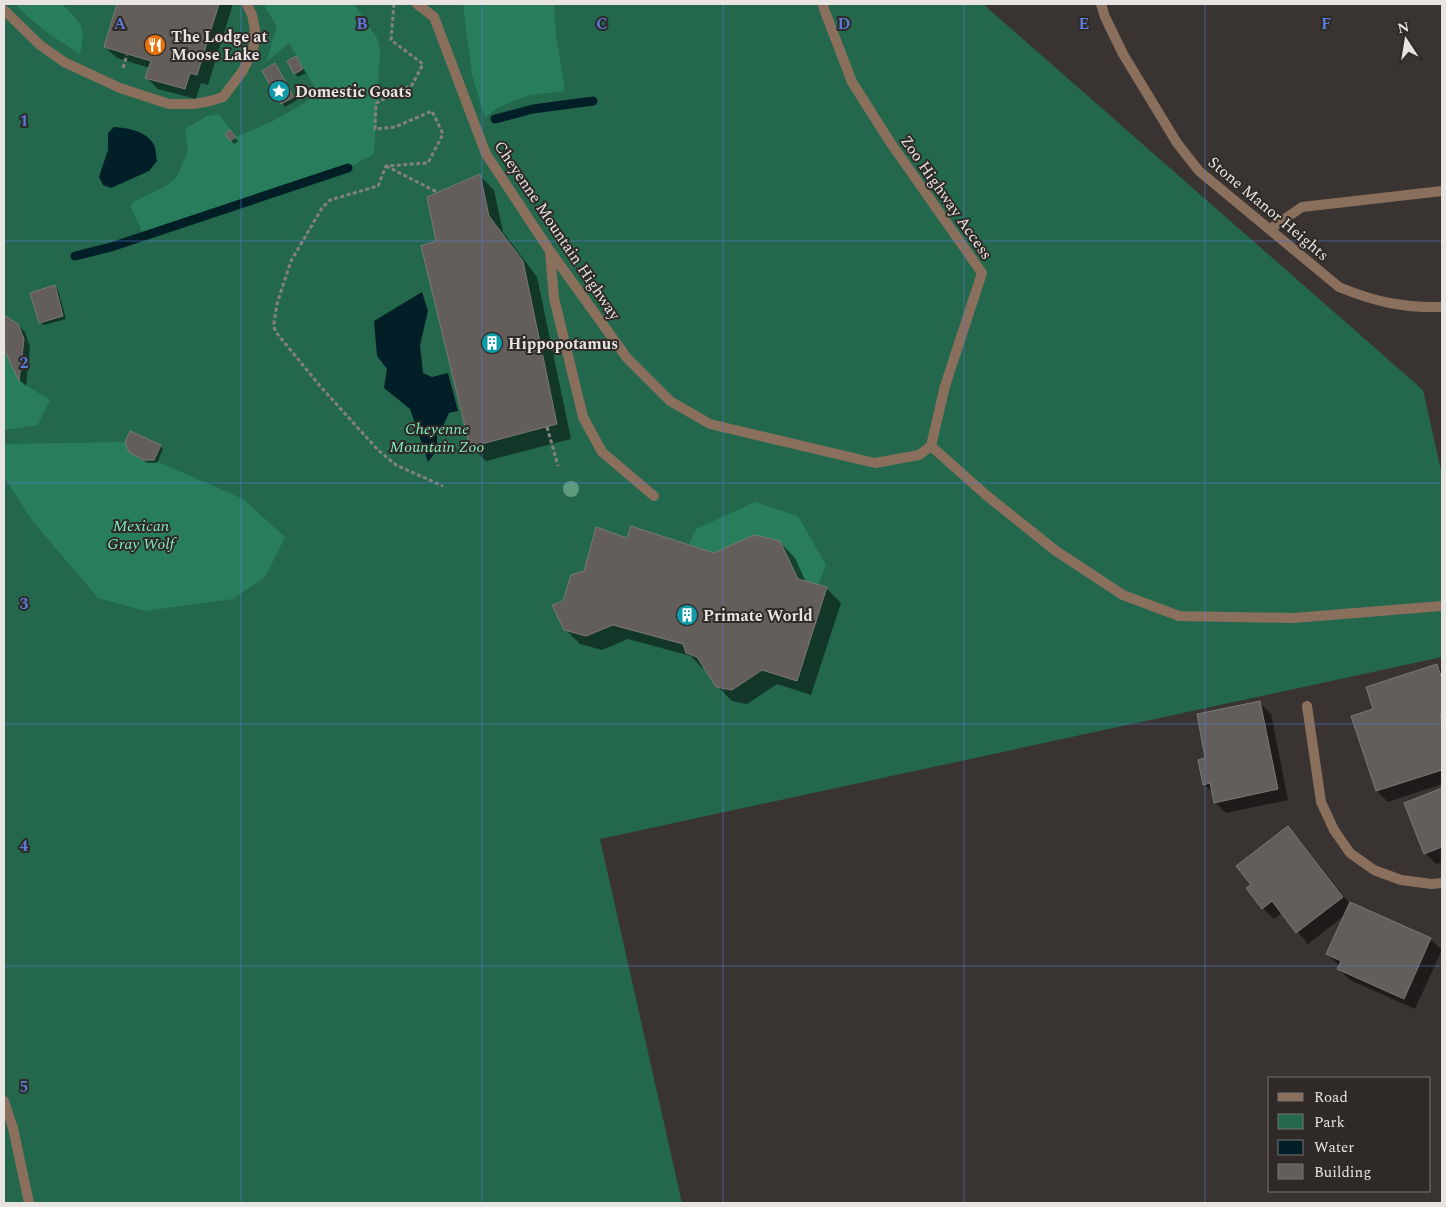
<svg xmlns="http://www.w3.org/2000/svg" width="1446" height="1207" font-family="Spectral,serif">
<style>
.green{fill:#23684c}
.forest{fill:#287e5c}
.water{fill:#021f28}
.shadow{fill:#0007}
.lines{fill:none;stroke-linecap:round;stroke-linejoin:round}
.stream{stroke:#021f28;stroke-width:9}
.building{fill:#635e5a;stroke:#7c7874}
.path{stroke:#84807d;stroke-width:3;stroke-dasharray:4 2.5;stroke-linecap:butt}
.service{stroke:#8a6f5d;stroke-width:10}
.minor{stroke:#8a6f5d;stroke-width:10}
.tree{fill:#5e9b7e}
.grid{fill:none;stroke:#5a7bdb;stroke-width:1;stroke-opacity:0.55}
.labels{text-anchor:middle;stroke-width:4;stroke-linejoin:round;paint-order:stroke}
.poi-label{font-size:16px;font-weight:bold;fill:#e7e4e2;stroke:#2f2a27;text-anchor:start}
.street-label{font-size:16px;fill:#e7e4e2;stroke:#2f2a27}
.park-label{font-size:16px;font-style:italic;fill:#7df0bd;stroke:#2f2a27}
.grid-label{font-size:16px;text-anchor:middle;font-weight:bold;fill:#5a7bdb;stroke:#2f2a27;stroke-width:4;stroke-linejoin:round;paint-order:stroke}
</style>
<rect width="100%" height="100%" fill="#393431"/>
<path class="green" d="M4 4H983L1423 390 1442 475V657L600 839 682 1203H4Z"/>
<g class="forest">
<path d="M15 4H62C81 24 87 26 80 54 56 39 34 24 15 4Z"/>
<path d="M267 4H354L377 38 380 51 374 154 348 168 144 236 131 207 133 202 164 187 176 178 188 151 185 129 207 116 219 114 236 137 273 121 308 101 315 88 289 43 266 62 277 27 264 5Z"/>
<path d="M463 4H554L556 35 565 91 529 95 497 108 485 118 472 75Z"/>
<path d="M4 349 19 381 50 400 38 425 4 430Z"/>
<path d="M125 442C130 455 139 460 154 460L243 499 285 537 265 577 233 599 145 611 98 598 32 520 4 477V444Z"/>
<path d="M755 502 798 516 826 565 818 585 798 579 780 541 754 535 714 553 689 544 696 529Z"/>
</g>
<g class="water">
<path d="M114 127C128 128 147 131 154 145 156 149 156 156 157 161L149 171 111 188 103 185 99 177 108 150V133Z"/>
<path d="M422 292 428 311 420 345 423 373 432 377 448 373 458 411 449 413 442 428 437 430V450L428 462 410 409 384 388 387 369 377 356 374 321Z"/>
</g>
<g class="shadow">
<path d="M118 4H233L208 85 201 83 196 99 158 89 147 78 150 68 117 58 105 47Z"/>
<path d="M296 58 306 73 298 77 295 74Z"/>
<path d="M275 65 297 100 285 107 282 103Z"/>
<path d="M226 134 233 135 238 141 234 144Z"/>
<path d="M479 175 494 190 503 232 537 277 571 439 486 461 471 446Z"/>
<path d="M54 286 58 290 66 319 44 325 40 322Z"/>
<path d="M4 317 17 325 25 332 30 347 26 386 20 380 4 346Z"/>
<path d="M160 446 163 449 157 463H147L130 451Z"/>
<path d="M628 540 714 554 780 542 795 558 806 582 826 588 841 603 811 695 777 684 747 704 732 701 717 686 706 669 702 668 691 656 628 639 602 650 580 644 565 629 564 602 585 572Z"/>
<path d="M1437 665 1442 671V784L1388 802 1377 791 1353 717 1374 709Z"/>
<path d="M1260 703 1271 714 1288 800 1226 813 1215 802 1213 793 1204 784 1207 759Z"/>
<path d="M1442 789V862L1436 864 1425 853 1405 804Z"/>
<path d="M1288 828 1299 839 1350 904 1430 939 1442 950 1415 1009 1350 980 1339 969 1340 966 1327 954 1345 915 1308 944 1282 913 1274 919 1263 908 1253 885Z"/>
</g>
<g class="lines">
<g class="stream">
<path d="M495 119 533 109 593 101"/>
<path d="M75 256 111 247 348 168"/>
</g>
</g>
<g class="building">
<path d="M117 4H219L197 75 190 73 185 89 145 78 151 61 104 47Z"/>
<path d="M296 56 303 69 294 74 287 61Z"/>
<path d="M275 63 294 97 281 104 262 71Z"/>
<path d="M230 130 236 137 230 141 225 134Z"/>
<path d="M480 174 489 216 523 261 557 424 470 447 421 246 436 241 427 197Z"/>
<path d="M55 285 63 316 39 323 30 293Z"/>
<path d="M4 315 18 324 24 339 19 381 4 349Z"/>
<path d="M130 431 161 445 154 460H143L129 452 125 442Z"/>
<path d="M631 526 714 553 754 535 780 541 798 579 827 587 797 681 762 670 732 690 716 687 697 657 686 653 683 644 613 625 586 636 564 630 552 605 563 601 571 575 584 571 596 527 627 538Z"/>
<path d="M1437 664 1442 679V715H1440L1442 722V770L1376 791 1351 716 1373 709 1366 687Z"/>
<path d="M1260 701 1278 789 1214 803 1210 783 1203 785 1198 760 1205 758 1197 714Z"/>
<path d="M1442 788V847L1424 854 1404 803Z"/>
<path d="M1288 826 1343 897 1296 933 1272 901 1262 909 1246 888 1251 885 1236 866Z"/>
<path d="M1350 902 1431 938 1404 999 1337 969 1341 961 1326 954Z"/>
</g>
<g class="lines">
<g class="path">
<path d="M394 4 391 40 423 64 412 85 376 103 375 129 395 127 432 111 443 134 428 163 386 166 378 186 330 200 322 208 291 261 277 304 274 323 275 331 320 386 378 450 396 465 443 486"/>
<path d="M123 68 127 55"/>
<path d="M386 166 437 192"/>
<path d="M547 427 558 466"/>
</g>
<g class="service">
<path d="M417 4 434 17 486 154 550 251 627 358 670 401 710 424 875 463 919 455 931 446"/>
<path d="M823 4 824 9 852 82 890 142 982 273 945 386 931 446"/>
<path d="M4 10 40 45 64 62 120 88 169 104H194L210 101 223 97 242 72 253 51 255 30 252 15 247 4"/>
<path d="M1270 229 1302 207 1442 191"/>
<path d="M550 252 554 298 583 417 602 452 654 496"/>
<path d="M931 446 986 495 1056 551 1123 595 1179 616 1293 618 1442 606"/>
<path d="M4 1101 13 1128 29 1203"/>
</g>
<g class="minor">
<path d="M1101 4 1105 17 1123 54 1177 143 1199 171 1339 287C1375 302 1404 308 1442 307"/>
<path d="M1307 706 1321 802 1334 830 1350 853 1374 870 1401 880 1432 884 1442 883"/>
</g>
</g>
<circle class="tree" cx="571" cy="489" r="8"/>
<path class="grid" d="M241 4V1203M482 4V1203M723 4V1203M964 4V1203M1205 4V1203M4 241H1442M4 483H1442M4 724H1442M4 966H1442"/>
<defs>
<g id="restaurant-disc" transform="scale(1.125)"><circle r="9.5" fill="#e8710a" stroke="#2f2a27"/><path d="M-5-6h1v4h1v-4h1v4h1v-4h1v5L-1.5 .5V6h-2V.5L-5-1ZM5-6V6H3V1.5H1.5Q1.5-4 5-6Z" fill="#fff"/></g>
<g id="sight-disc" transform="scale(1.125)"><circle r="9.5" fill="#0f9aa8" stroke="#2f2a27"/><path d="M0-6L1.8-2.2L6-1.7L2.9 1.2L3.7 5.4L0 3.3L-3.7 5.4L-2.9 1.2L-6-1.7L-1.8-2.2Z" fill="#fff"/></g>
<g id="building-disc" transform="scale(1.125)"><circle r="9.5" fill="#0f9aa8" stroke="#2f2a27"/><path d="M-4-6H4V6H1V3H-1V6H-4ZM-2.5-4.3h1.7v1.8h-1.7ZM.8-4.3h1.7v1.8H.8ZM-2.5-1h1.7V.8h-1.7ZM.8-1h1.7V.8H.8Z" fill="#fff"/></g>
</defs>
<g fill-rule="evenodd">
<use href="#restaurant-disc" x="155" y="45"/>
<use href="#sight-disc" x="279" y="91"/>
<use href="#building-disc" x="492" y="343"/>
<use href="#building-disc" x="687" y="615"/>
</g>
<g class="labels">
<g class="poi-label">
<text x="171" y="42">The Lodge at<tspan x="171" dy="18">Moose Lake</tspan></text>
<text x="295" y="97">Domestic Goats</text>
<text x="508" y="349">Hippopotamus</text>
<text x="703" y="621">Primate World</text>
</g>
<g class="street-label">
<text transform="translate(947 197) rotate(55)" y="6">Zoo Highway Access</text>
<text transform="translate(1269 208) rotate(40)" y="6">Stone Manor Heights</text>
<text transform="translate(558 230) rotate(56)" y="6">Cheyenne Mountain Highway</text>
</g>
<g class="park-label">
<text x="437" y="434">Cheyenne<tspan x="437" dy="18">Mountain Zoo</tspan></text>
<text x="141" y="531">Mexican<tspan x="141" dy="18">Gray Wolf</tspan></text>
</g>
</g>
<g class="grid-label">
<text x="120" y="29">A</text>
<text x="362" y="29">B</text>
<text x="602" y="29">C</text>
<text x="844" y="29">D</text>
<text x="1084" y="29">E</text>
<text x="1326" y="29">F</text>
<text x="24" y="126">1</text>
<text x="24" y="368">2</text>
<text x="24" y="609">3</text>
<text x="24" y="851">4</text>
<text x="24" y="1092">5</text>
</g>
<rect width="1446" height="1207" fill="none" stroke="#e7e4e2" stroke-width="10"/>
<rect x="1268" y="1077" width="162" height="115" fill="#2f2a27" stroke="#797472"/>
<rect x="1278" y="1093" width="25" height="8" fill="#8a6f5d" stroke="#797472"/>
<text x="1314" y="1102" font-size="15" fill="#e7e4e2">Road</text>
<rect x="1278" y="1114" width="25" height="15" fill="#23684c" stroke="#797472"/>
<text x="1314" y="1127" font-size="15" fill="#e7e4e2">Park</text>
<rect x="1278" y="1140" width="25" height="15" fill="#021f28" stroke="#797472"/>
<text x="1314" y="1152" font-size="15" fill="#e7e4e2">Water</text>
<rect x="1278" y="1164" width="25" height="15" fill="#635e5a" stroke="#797472"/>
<text x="1314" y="1177" font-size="15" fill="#e7e4e2">Building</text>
<g transform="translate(1406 40) rotate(348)" stroke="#2f2a27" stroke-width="4" paint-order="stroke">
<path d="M0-4L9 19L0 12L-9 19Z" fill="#e7e4e2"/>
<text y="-8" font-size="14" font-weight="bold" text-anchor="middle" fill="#e7e4e2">N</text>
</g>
</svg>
